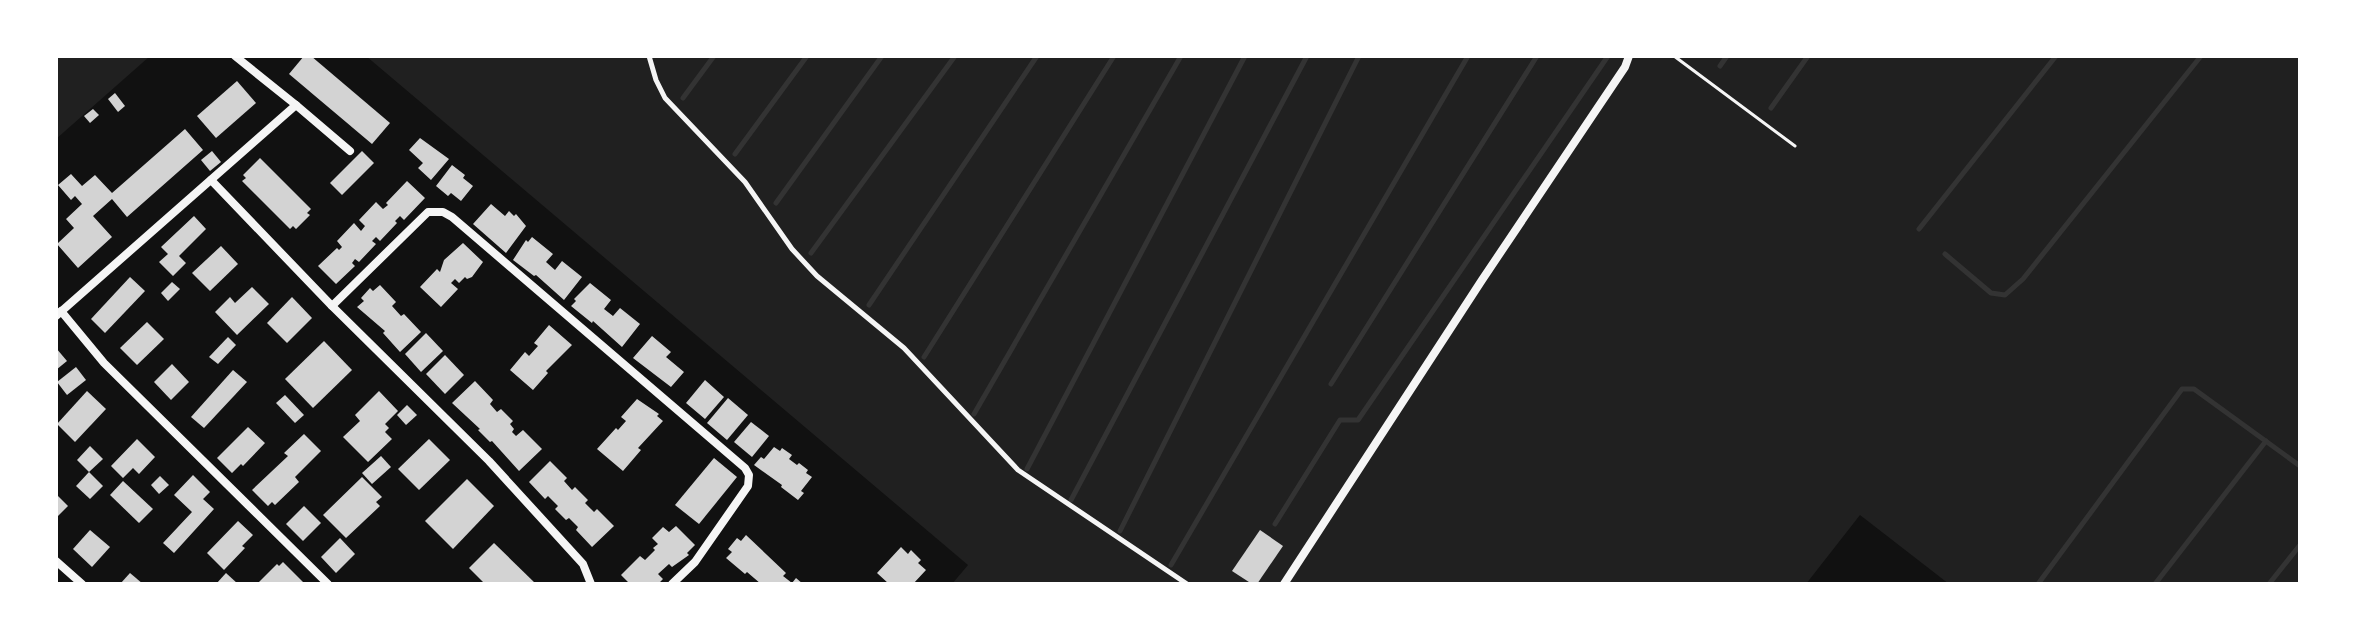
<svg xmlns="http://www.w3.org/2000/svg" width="2356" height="640" font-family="'Exo 2',sans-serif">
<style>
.green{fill:#202020}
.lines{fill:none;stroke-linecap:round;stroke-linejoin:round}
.stream{stroke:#333;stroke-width:5}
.building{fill:#d3d3d3}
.path{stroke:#f5f5f5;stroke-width:3}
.service{stroke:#f5f5f5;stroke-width:5}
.minor{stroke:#f5f5f5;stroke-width:8}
</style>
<rect width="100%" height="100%" fill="#111"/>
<g class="green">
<path d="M56 56H150L56 139Z"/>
<path d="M366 56H2300V584H1949L1860 515 1806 584H952L968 565Z"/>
</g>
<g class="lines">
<g class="stream">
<path d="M1720 66 1727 56"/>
<path d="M683 98 714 56"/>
<path d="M1771 108 1808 56"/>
<path d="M735 154 807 56"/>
<path d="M776 203 882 56"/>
<path d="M1919 229 2056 56"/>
<path d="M811 253 955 56"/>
<path d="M1945 254 1991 293 2005 295 2023 279 2201 56"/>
<path d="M869 305 1037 56"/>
<path d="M924 357 1114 56"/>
<path d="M1331 384 1537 56"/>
<path d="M974 414 1181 56"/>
<path d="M1027 469 1245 56"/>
<path d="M1071 500 1307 56"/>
<path d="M1275 524 1340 420H1358L1608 56"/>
<path d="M1120 531 1359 56"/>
<path d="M1171 565 1468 56"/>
<path d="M2038 584 2182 389H2194L2300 466"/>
<path d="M2155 584 2266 441"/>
<path d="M2269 584 2300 545"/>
</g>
</g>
<g class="building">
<path d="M304 56H311L390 123 372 144 289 74Z"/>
<path d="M237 81 256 103 216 138 197 116Z"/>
<path d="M115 93 125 106 118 112 108 99Z"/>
<path d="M93 109 99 115 90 123 84 116Z"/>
<path d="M185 129 203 150 127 217 112 199 93 216 112 237 78 268 57 244 74 228 66 219 82 204 75 196 71 200 58 185 71 174 82 186 95 175 112 193Z"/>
<path d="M420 138 449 159 431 180 418 168 423 163 409 150Z"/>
<path d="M212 151 221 162 210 171 201 160Z"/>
<path d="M362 151 374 163 342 195 330 183Z"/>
<path d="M260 158 311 209 307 213 310 215 296 229 293 226 290 229 242 181 246 178 243 175Z"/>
<path d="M452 165 465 175 463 178 473 186 461 201 451 193 448 196 436 186Z"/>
<path d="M407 181 425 198 404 220 400 216 395 221 397 223 380 241 376 237 372 241 376 244 359 262 355 259 352 263 355 266 336 284 318 266 337 248 339 250 342 247 337 241 354 223 361 231 365 226 359 220 376 202 383 209 388 205 386 203Z"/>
<path d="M491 204 505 216 509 211 514 216 516 214 526 226 506 253 473 224Z"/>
<path d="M194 216 206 229 179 256 186 263 173 276 159 262 168 254 161 247Z"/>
<path d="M532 237 553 254 546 262 555 270 562 261 582 277 564 300 536 275 534 276 513 260 526 240 528 242Z"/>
<path d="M463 243 483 262 472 277 467 279 465 277 459 283 455 279 451 283 458 289 441 307 420 287 437 269 440 272 444 260Z"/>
<path d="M221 246 238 264 210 291 192 273Z"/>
<path d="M130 277 145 291 105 333 91 319Z"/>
<path d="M172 282 180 289 168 301 161 293Z"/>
<path d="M590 283 611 300 604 309 613 316 620 308 640 324 622 347 593 321 592 323 571 306 576 301 574 299Z"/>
<path d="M380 285 396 302 392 306 401 316 404 314 421 332 400 352 383 333 385 331 357 307 364 301 361 298 370 288 373 291Z"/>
<path d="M252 287 269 304 237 335 215 312 230 297 235 303Z"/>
<path d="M292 297 312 318 287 343 267 323Z"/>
<path d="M147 322 164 339 137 365 120 348Z"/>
<path d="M549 325 572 345 546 371 548 373 533 390 510 370 525 352 529 356 538 346 534 343Z"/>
<path d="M426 333 443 351 421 372 405 354Z"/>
<path d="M652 336 671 352 666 357 684 372 671 387 633 358Z"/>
<path d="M228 337 236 345 218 364 209 357Z"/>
<path d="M324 341 352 370 313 408 285 379Z"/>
<path d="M56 348 67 361 56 370Z"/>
<path d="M445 355 464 375 445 394 426 374Z"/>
<path d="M172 364 189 382 171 400 154 382Z"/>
<path d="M76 367 86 380 67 395 57 382Z"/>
<path d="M233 370 247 382 204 428 191 417Z"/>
<path d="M705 380 724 397 705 419 686 403Z"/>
<path d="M475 381 493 400 490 404 497 412 501 409 513 421 510 424 514 429 512 432 516 436 523 430 542 449 519 471 492 441 490 442 478 430 480 429 452 403Z"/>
<path d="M87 391 106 409 75 442 57 424Z"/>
<path d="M379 391 398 411 385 424 389 428 385 432 392 439 368 462 343 437 360 421 355 415Z"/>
<path d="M285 395 304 415 295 423 276 403Z"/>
<path d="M728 398 748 415 727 440 707 423Z"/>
<path d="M637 399 659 414 657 416 663 421 638 448 641 450 623 471 597 449 616 428 618 430 626 421 621 417Z"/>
<path d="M407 405 417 415 406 425 397 415Z"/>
<path d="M751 422 769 436 752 457 734 442Z"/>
<path d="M248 427 265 443 243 466 241 464 232 473 217 458Z"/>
<path d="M304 434 321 451 295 477 299 482 275 505 272 502 268 506 252 490 288 456 284 453Z"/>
<path d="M137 439 155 457 139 474 133 468 123 478 111 466Z"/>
<path d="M429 439 450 460 419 490 398 469Z"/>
<path d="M90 446 103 459 89 472 77 460Z"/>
<path d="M774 447 780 451 782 448 792 455 789 459 797 465 799 463 808 470 806 473 812 477 801 491 804 493 798 500 781 487 782 485 754 465 761 457 764 459Z"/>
<path d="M381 456 391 467 372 484 362 473Z"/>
<path d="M714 458 737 477 699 524 675 505Z"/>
<path d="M550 461 567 478 564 481 572 490 575 487 588 500 585 503 594 512 597 509 614 526 592 547 576 530 578 527 569 518 566 520 555 509 558 506 548 496 545 499 529 482Z"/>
<path d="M89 472 103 486 90 499 76 486Z"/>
<path d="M193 475 210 492 203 499 214 509 174 553 163 543 192 512 174 495Z"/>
<path d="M160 476 169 485 159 494 151 485Z"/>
<path d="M362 477 382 497 376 502 380 506 346 538 323 515Z"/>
<path d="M467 479 494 506 453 549 425 521Z"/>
<path d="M123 481 153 509 139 523 110 495Z"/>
<path d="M56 494 68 506 56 518Z"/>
<path d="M304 506 321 523 303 541 286 524Z"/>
<path d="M238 521 253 535 242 546 245 548 224 570 207 553Z"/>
<path d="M676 526 695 545 687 553 689 555 672 567 669 564 658 574 663 579 658 584H630L621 575 640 556 645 560 655 550 653 548 658 544 652 538 663 527 669 532Z"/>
<path d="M90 530 110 547 92 567 73 549Z"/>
<path d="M1260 530 1283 546 1257 584H1252L1232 571Z"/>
<path d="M746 535 786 573 783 576 792 583 796 578 803 584H761L747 572 745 574 726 558 732 552 728 549 737 538 741 541Z"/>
<path d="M340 538 355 554 336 573 321 557Z"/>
<path d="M494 543 536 584H485L469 568Z"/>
<path d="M901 547 908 554 911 550 921 560 918 563 926 570 913 584H889L877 573Z"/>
<path d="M283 562 303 582 301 584 259 582 277 564 279 566Z"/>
<path d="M130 573 143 584H120Z"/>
<path d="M226 573 238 584H216Z"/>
</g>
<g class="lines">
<path class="path" d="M1674 56 1795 146"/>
<path class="service" d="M649 56 656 80 665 98 745 182 792 249 817 276 904 348 1018 470 1187 584"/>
<g class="minor">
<path d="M296 105 350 151"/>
<path d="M211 180 332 306 489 461 583 564 591 584"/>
<path d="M332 306 428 212H443L452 217 745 468 749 475 748 486 695 562 672 584"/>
<path d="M61 311 104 363 328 584"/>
<path d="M56 316 296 105 235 56"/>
<path d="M56 561 82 584"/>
<path d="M1284 584 1482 280 1625 67 1629 56"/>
</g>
</g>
<rect width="2356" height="640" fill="none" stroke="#ffffff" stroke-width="116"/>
</svg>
